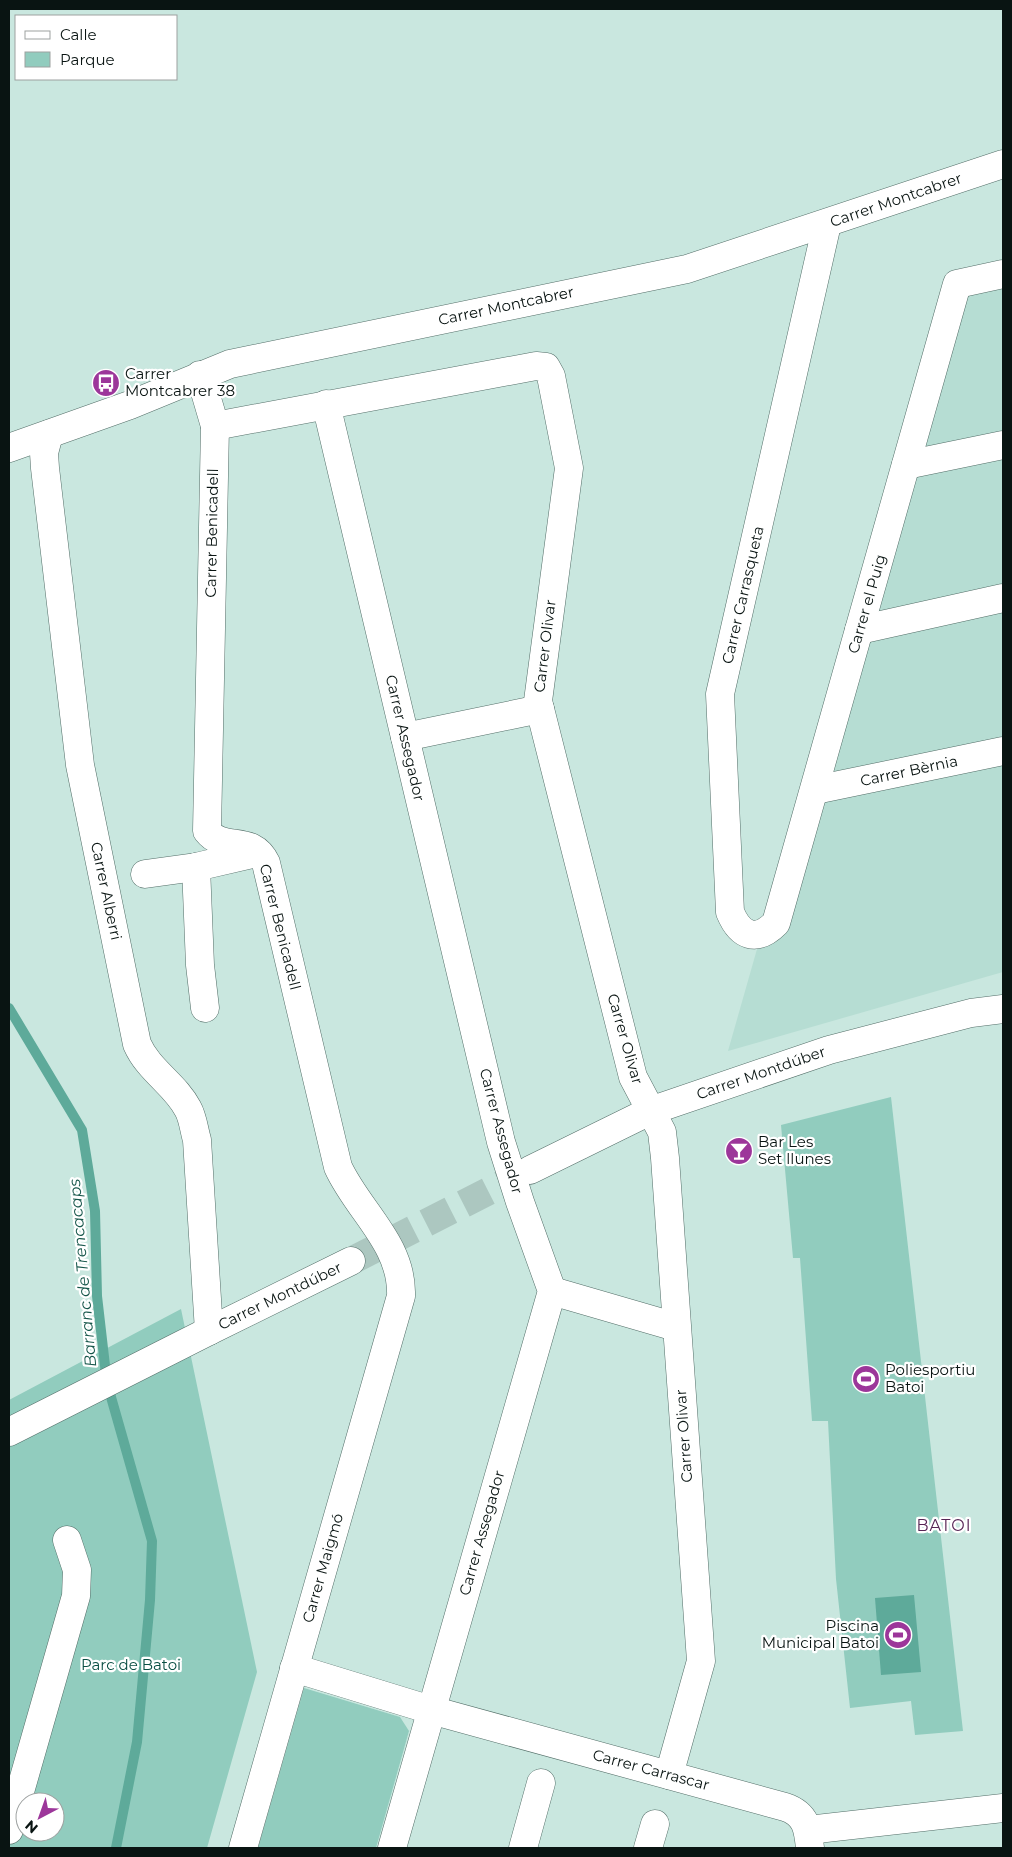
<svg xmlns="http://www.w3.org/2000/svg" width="1012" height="1857" font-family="Montserrat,sans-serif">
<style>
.built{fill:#b6ddd3}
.green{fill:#91ccbe;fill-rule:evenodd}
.water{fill:#5eaa9a}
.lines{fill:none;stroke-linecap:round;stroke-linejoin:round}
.stream{stroke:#5eaa9a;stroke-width:10}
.minor-tunnel{stroke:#acc7c0;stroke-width:28;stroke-dasharray:28 14;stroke-linecap:butt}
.minor-casing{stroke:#536e68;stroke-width:29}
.minor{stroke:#fff;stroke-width:28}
.labels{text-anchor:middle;stroke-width:4.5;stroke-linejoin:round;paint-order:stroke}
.street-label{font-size:15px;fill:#091412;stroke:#fff}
.poi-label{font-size:15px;fill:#091412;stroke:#fff;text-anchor:start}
.park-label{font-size:15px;fill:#094e43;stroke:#fff}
.water-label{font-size:16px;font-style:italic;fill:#17574b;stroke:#fff}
.neighbourhood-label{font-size:16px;letter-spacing:1px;fill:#572555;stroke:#fff}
</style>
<rect width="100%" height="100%" fill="#c9e7df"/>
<path class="built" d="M1003 263V972L728 1051 949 275Z"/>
<g class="green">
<path d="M891 1097 963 1731 915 1735 911 1701 850 1708 836 1579 828 1421H812L800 1258H793L781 1125Z"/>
<path d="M181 1309 257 1672 207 1848H9V1400ZM25 1802H55V1832H25Z"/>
<path d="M304 1688 400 1717 409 1731 376 1848H258Z"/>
</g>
<path class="water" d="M914 1595 921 1672 881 1675 875 1598Z"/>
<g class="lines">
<path class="stream" d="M9 1008 82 1130 95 1211 97 1296 107 1383 152 1541 150 1600 137 1742 116 1848"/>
<path class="minor-tunnel" d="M351 1261 530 1170"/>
<g class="minor-casing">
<g id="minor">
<path d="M827 224 720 694 730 912C740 936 756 943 776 923L957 284 1003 274"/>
<path d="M200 375 215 426 207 831C224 853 252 833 266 863L338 1167C358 1211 403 1244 401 1296L243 1848"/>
<path d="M326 404 501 1142 520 1202 552 1291 392 1848"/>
<path d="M215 426 536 366 546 367 551 376 569 468 538 701 633 1077 662 1132 665 1158 701 1661 669 1775"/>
<path d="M49 434 44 453 45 468 80 765 137 1044C149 1071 175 1084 188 1109 193 1118 194 1130 197 1140L209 1331"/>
<path d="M9 448 130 405 230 364 687 269 1003 164"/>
<path d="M906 465 1003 445"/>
<path d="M859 630 1003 598"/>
<path d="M405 737 540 709"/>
<path d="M815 790 1003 751"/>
<path d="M196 867 200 965 205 1008"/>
<path d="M145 874 196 867 256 853"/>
<path d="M530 1170 650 1111 829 1050 971 1013 1003 1009"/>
<path d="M552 1291 676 1327"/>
<path d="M9 1432 209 1331 351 1261"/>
<path d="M294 1668 431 1710 785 1807C806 1814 808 1828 810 1848"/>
<path d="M9 1830 76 1596 77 1570 67 1540"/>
<path d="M808 1830 1003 1808"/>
<path d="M523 1848 541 1783"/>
<path d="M648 1848 655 1824"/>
</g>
</g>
<use href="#minor" class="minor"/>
</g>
<defs>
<g id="bus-disc" transform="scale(1.4375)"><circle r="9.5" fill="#9c369a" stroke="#fff"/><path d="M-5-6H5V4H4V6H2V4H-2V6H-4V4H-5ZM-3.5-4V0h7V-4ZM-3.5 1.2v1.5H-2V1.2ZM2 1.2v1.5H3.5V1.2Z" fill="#fff"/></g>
<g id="bar-disc" transform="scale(1.4375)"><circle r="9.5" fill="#9c369a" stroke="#fff"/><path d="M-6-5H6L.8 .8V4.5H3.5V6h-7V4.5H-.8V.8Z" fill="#fff"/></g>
<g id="stadium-disc" transform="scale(1.4375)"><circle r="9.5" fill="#9c369a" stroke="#fff"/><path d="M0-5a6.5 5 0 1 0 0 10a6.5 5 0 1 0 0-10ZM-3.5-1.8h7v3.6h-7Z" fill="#fff"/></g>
</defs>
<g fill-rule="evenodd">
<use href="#bus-disc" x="106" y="383"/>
<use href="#bar-disc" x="739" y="1151"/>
<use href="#stadium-disc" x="866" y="1379"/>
<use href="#stadium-disc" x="898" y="1635"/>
</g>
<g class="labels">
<g class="street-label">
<text transform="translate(896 200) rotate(-19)" y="5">Carrer Montcabrer</text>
<text transform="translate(506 306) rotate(-12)" y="5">Carrer Montcabrer</text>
<text transform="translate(212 533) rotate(-89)" y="5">Carrer Benicadell</text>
<text transform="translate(743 595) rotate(-77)" y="5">Carrer Carrasqueta</text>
<text transform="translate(867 604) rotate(-74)" y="5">Carrer el Puig</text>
<text transform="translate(545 646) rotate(-83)" y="5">Carrer Olivar</text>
<text transform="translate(405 738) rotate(77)" y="5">Carrer Assegador</text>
<text transform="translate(909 771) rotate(-12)" y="5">Carrer Bèrnia</text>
<text transform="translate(106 891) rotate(78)" y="5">Carrer Alberri</text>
<text transform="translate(280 927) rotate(76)" y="5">Carrer Benicadell</text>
<text transform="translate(625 1039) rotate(74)" y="5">Carrer Olivar</text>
<text transform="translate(761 1073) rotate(-19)" y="5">Carrer Montdúber</text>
<text transform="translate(501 1131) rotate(75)" y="5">Carrer Assegador</text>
<text transform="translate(280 1296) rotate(-26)" y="5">Carrer Montdúber</text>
<text transform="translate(684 1436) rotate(-94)" y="5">Carrer Olivar</text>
<text transform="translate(482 1533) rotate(-74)" y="5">Carrer Assegador</text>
<text transform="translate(323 1568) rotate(-74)" y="5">Carrer Maigmó</text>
<text transform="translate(651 1770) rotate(15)" y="5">Carrer Carrascar</text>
</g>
<g class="poi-label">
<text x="125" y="379">Carrer<tspan x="125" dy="17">Montcabrer 38</tspan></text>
<text x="758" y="1147">Bar Les<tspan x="758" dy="17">Set llunes</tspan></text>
<text x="885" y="1375">Poliesportiu<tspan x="885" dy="17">Batoi</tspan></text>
<text x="879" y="1631" text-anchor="end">Piscina<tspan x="879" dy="17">Municipal Batoi</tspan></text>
</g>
<g class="park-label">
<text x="131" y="1670">Parc de Batoi</text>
</g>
<g class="water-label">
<text transform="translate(82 1273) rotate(-95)" y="6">Barranc de Trencacaps</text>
</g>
<g class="neighbourhood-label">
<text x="944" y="1531">BATOI</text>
</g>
</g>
<rect width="1012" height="1857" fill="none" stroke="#091412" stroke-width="20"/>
<rect x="15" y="15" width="162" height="65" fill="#ffffff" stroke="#9da1a0"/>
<rect x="25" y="31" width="25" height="8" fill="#ffffff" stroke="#9da1a0"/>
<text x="60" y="40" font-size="15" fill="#091412">Calle</text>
<rect x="25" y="52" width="25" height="15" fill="#91ccbe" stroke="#9da1a0"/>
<text x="60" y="65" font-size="15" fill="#091412">Parque</text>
<g transform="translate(40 1817) rotate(221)"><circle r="24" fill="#ffffff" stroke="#9da1a0"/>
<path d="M0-4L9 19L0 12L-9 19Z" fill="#9c369a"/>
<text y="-8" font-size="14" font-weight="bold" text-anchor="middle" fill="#091412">N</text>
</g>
</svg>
